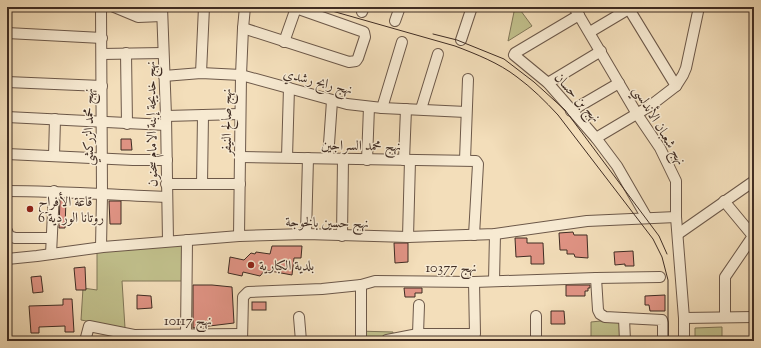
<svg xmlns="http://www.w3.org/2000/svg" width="761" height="348" font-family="'Sorts Mill Goudy',Amiri,serif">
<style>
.green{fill:#c1c08c;stroke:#807658}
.building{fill:#e09384;stroke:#3f2c23}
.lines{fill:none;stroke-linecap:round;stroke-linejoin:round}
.minor-casing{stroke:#6c5849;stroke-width:12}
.minor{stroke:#f7ead2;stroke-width:10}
.tram{stroke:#3f2c23;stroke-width:1}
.poi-dot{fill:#8f2418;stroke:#f7ead2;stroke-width:1.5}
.labels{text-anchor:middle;stroke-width:3;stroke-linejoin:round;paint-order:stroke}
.street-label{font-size:14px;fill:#3f2c23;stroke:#f7ead2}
.poi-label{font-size:14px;fill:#3f2c23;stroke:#f7ead2;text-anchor:start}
</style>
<rect width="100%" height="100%" fill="#f3deba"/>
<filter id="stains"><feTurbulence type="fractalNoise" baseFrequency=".005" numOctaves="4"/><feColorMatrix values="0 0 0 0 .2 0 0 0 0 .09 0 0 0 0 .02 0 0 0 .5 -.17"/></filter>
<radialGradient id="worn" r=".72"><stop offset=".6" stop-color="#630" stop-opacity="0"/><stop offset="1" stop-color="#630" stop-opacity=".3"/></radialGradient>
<g class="green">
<path d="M515 7H518L532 26 508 41Z"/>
<path d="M191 242 190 281H122L125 328 81 320 83 288 97 290V250Z"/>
<path d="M620 319V341H591V322Z"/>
<path d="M722 327V341H695V328Z"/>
<path d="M356 331 393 332V341H356Z"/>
</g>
<g class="building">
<path d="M121 139H131L132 150H121Z"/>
<path d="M60 199H66L65 228H59Z"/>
<path d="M109 201H121V224H110Z"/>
<path d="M573 232 574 235H587L588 258 575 257 574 254H567V250H560L559 233Z"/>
<path d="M515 238H527V243H543L544 264H531V256L516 257Z"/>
<path d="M394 243H408V262L395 263Z"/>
<path d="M272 246H302L301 258H294L292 275 265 270 260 276 243 272 242 276 228 273 230 257 244 260 251 253 255 254 256 252 270 254Z"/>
<path d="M633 251 634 266H625V264L615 265 614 252Z"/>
<path d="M85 267 86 290H76L74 268Z"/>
<path d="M41 276 43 292 33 293 31 277Z"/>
<path d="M193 285H212L232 287 234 323 193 328Z"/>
<path d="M566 285H590V288H588V291H585V296H566Z"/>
<path d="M404 288H422V293H415V297H405Z"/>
<path d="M137 295 151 296 152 308 137 309Z"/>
<path d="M665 295V311H650L649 305H645V296Z"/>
<path d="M63 299H72L74 332H65V326L39 327V333H31L29 306 63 305Z"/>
<rect x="252" y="302" width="14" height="8"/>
<path d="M551 311H564L565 324H551Z"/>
</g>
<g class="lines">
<g class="minor-casing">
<g id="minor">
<path d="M114 7 138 17 162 16"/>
<path d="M162 7 166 116 168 241"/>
<path d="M574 7 637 114 660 148 676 181V217L684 318V341"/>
<path d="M629 9 676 86"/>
<path d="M362 12 364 7"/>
<path d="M579 15 515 53 514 55 548 83 596 138 650 106 676 86 683 75 686 68 699 7"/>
<path d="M395 21 400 7"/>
<path d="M243 28 349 62 356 61 358 58 365 37 364 32 293 7"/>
<path d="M590 32 632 7"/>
<path d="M7 33 102 38"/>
<path d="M461 40 472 7"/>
<path d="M284 42 296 8"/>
<path d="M126 53 127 124"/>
<path d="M102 54 163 53"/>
<path d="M201 73 204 7"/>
<path d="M164 76 201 73 241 75 347 104 382 108 466 112"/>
<path d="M7 82 102 86"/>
<path d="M548 83 601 51"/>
<path d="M382 108 402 42"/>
<path d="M421 109 438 54"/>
<path d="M571 111 619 83"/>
<path d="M166 116 240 114"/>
<path d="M7 117 166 125"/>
<path d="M596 138 617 166 647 218"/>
<path d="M7 154 133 160H167"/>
<path d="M54 156 55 119"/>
<path d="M240 157 476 161 478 164 474 235"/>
<path d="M287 157 289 88"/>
<path d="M328 158 332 101"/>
<path d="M367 160 369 107"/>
<path d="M404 160 406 109"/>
<path d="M465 160 468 79"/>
<path d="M166 184H240"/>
<path d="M202 184 203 115"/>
<path d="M7 191C60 191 113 195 166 197"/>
<path d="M724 201 753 236 725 277V317"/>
<path d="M7 231 9 236 15 238H51"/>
<path d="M306 234 308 158"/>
<path d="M678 234 754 181"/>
<path d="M239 236 241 75 243 28 245 7"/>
<path d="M342 236 343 158"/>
<path d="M408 237 410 160"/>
<path d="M101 247 102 195 101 7"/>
<path d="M51 254 54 191"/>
<path d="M7 259 37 256 103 247 239 236 306 234 408 237 495 234 587 221 676 217"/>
<path d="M596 278 598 310 600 314 605 317 662 320 663 323V341"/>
<path d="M494 281 495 234"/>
<path d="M536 316V341"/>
<path d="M299 317 301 341"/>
<path d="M624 318 625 341"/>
<path d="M684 318 754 317"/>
<path d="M418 334 419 305"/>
<path d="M134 335 241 334"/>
<path d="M186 335 187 240"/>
<path d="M361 339V285"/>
<path d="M85 341 89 326 134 335 133 341"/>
<path d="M242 341 243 297 248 292 322 289 361 285 375 281 474 282 596 278 660 277"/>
<path d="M387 341V340L418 334H475L474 282"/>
</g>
</g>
<use href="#minor" class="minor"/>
<g class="tram">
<path d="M318 7 455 46C476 54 499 63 517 77 532 88 545 101 558 115L653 239 662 257 668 280V341"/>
<path d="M433 34 457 40 504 59 534 82 565 110 659 236 667 254"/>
</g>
</g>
<g class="poi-dot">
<circle cx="30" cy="209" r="4"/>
<circle cx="251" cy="265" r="4"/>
</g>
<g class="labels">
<g class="street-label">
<text transform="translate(318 81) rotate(14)" y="5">نهج رابح رشدي</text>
<text transform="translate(578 97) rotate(48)" y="5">نهج بن حسان</text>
<text transform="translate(226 122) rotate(-90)" y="5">نهج صالح النيفر</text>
<text transform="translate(151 124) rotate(-91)" y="5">نهج خديجة إبنة الامام سحنون</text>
<text transform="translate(660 125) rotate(59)" y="5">نهج شعبان الأندلسي</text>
<text transform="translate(88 127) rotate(-90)" y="5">نهج محمد الزركشي</text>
<text transform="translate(361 145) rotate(1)" y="5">نهج محمد السراجين</text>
<text transform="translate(327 222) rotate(1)" y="5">نهج حسين بالخوجة</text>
<text x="451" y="272">نهج 10377</text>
<text x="188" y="325">نهج 10117</text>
</g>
<g class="poi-label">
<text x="38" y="206">قاعة الأفراح<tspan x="38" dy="16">روتانا الوردية 6</tspan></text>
<text x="259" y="270">بلدية الكبارية</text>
</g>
</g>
<rect width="761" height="348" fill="none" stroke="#f3deba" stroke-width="24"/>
<rect x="8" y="8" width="745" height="332" fill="none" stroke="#3f2c23" stroke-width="2"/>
<rect x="12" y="12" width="737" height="324" fill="none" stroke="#3f2c23"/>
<rect width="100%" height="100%" filter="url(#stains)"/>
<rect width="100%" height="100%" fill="url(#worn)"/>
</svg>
